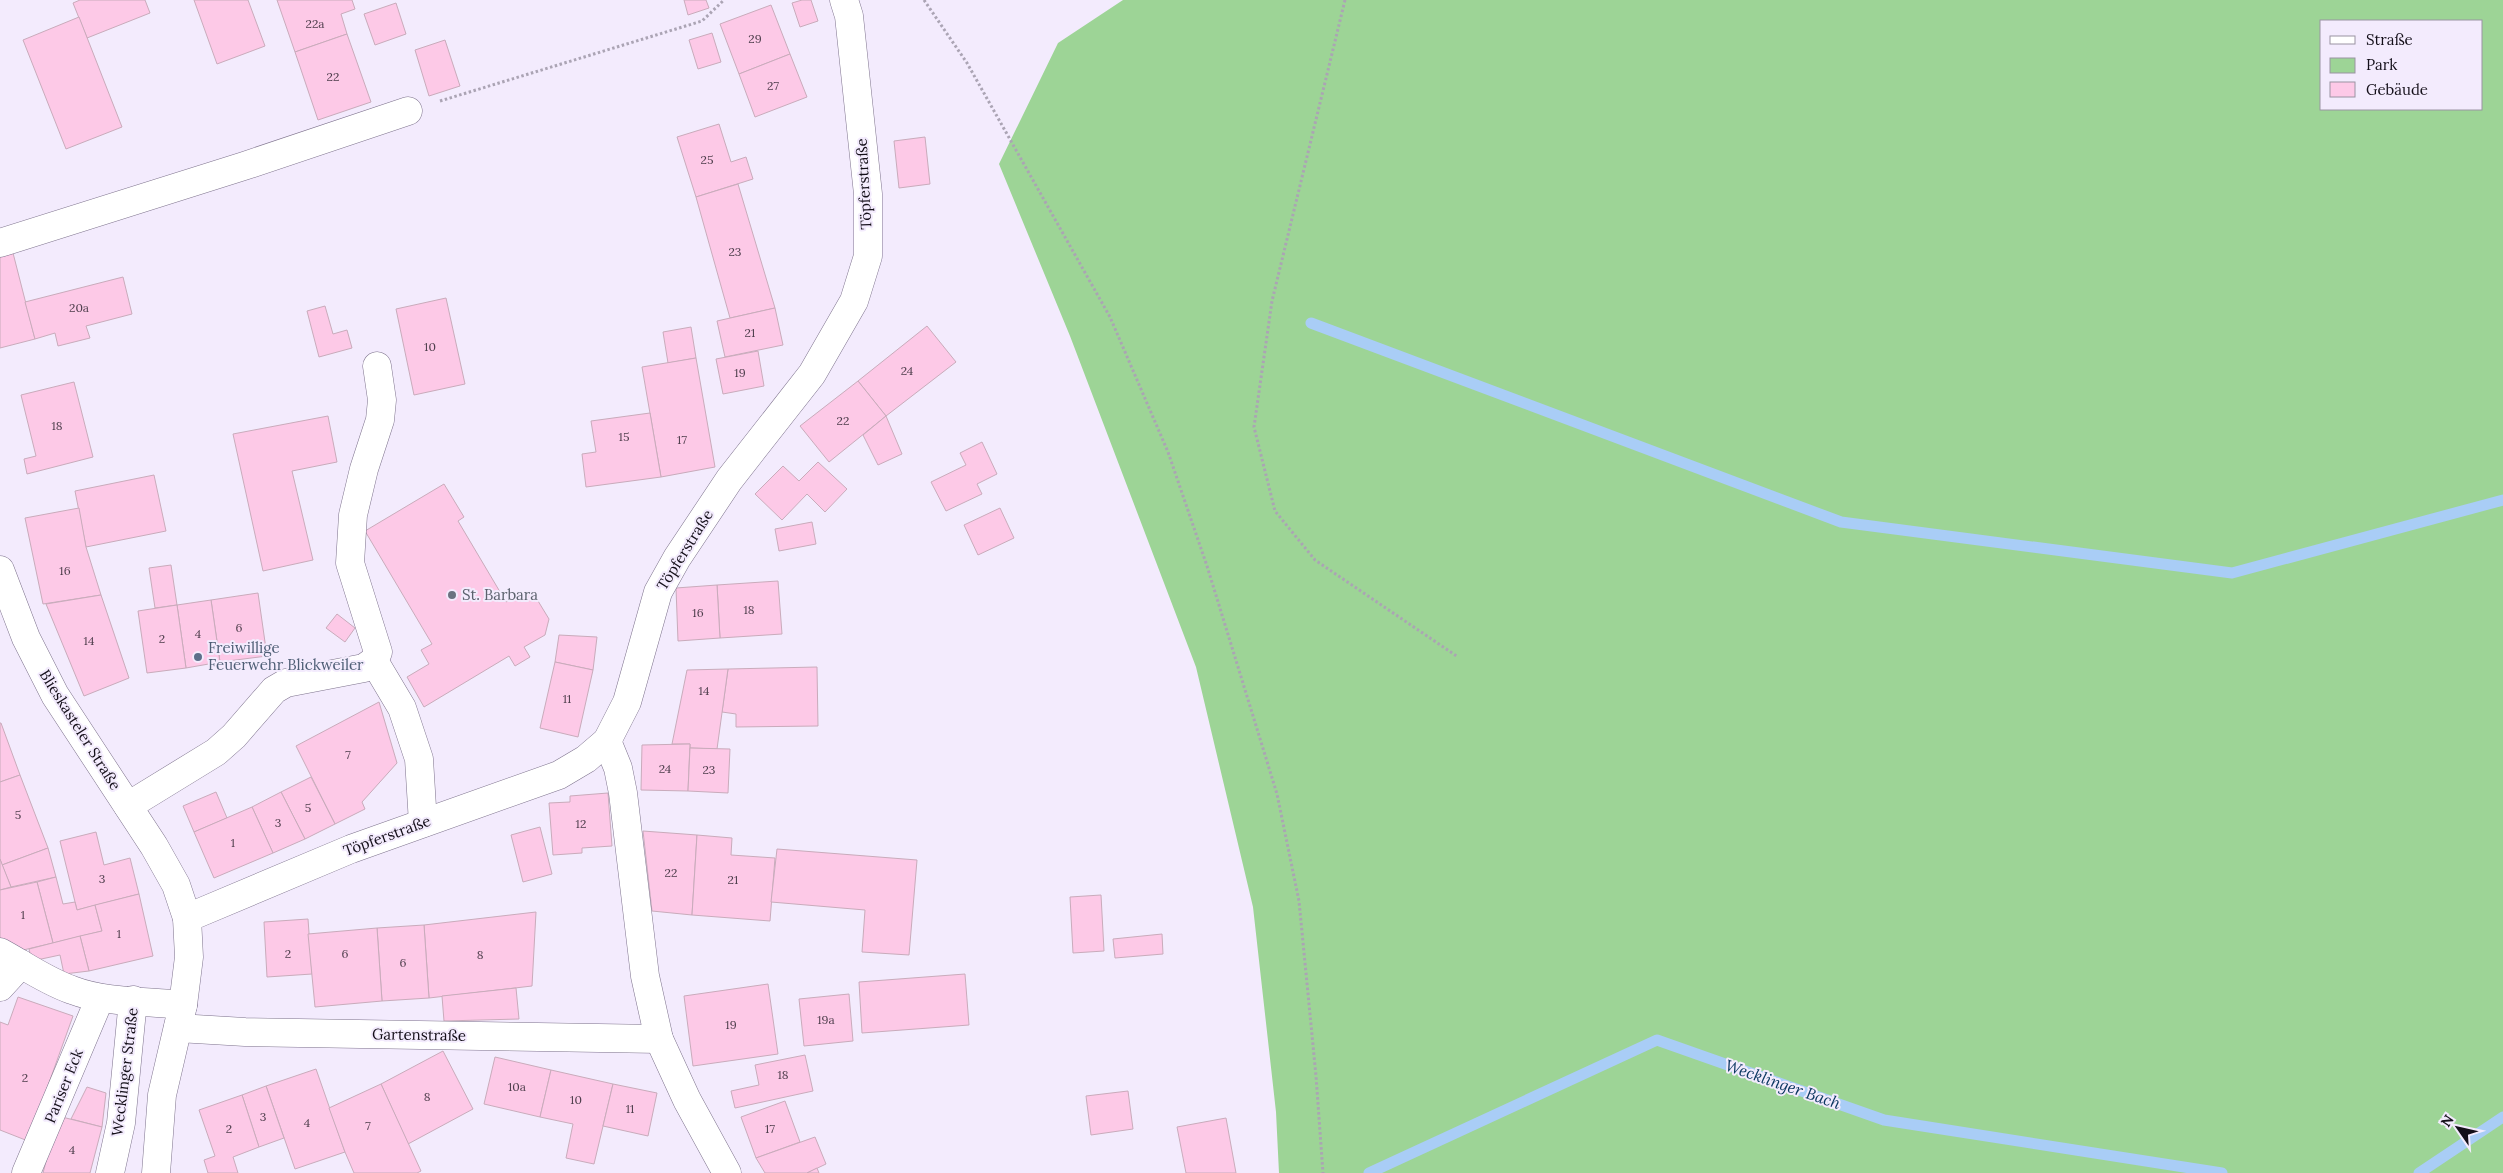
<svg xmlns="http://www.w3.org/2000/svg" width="2503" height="1173" font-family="Lora,serif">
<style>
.green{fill:#9dd496;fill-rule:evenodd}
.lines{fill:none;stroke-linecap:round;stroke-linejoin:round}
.stream{stroke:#a9cdf6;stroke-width:11}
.building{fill:#fdc9e7;stroke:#c9abbb}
.minor-casing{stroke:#7e738d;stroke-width:29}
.path{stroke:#aba4b4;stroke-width:3;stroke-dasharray:2.5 2.5;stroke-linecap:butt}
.minor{stroke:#fff;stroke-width:28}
.worship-dot{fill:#6b7280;stroke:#f3ebfd;stroke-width:2}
.service-dot{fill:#5c6f8a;stroke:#f3ebfd;stroke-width:2}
.labels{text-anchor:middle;stroke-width:4;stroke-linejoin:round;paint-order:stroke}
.number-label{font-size:12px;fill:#4e3e4c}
.street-label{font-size:15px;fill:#140f19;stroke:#f3ebfd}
.worship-label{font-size:15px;fill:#5b616d;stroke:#f3ebfd;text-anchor:start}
.service-label{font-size:15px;fill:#4e5e75;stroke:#f3ebfd;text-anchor:start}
.water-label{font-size:16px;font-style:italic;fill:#09355f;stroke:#f3ebfd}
</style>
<rect width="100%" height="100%" fill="#f3ebfd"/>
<path class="green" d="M1123 0H2503V1173H1279L1276 1112 1253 907 1196 667 1070 336 999 164 1058 43ZM2482 21V109H2322V21Z"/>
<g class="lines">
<g class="stream">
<path d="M1311 323 1841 522 2232 573 2503 500"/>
<path d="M1369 1173 1657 1040 1884 1120 2222 1173"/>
<path d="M2419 1173 2503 1117"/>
</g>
</g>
<g class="building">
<path d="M80 0H145L150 13 87 38 73 3Z"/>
<path d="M194 0H248L265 46 217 64Z"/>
<path d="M277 0H352L355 9 341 14 347 34 295 52Z"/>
<path d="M684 0H706L709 8 688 15Z"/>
<path d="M802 0H811L818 21 800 27 792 3Z"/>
<path d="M396 3 406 34 375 45 364 14Z"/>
<path d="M771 5 790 54 739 74 720 24Z"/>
<path d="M79 17 122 127 66 149 23 40Z"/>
<path d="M712 33 721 62 698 69 689 40Z"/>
<path d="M347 34 371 102 318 120 295 52Z"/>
<path d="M445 40 460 86 429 96 415 50Z"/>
<path d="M790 54 807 97 755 117 739 74Z"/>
<path d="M719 124 731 162 746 157 753 179 696 197 677 137Z"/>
<path d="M925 137 930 184 899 188 894 141Z"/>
<path d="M738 184 775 308 730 318 696 197Z"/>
<path d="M13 253 35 339 0 348V257Z"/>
<path d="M123 277 132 314 86 326 90 338 58 346 55 333 35 339 25 302Z"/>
<path d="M446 298 465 384 414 395 396 309Z"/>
<path d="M325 306 333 334 347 330 352 348 319 357 307 311Z"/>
<path d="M775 308 783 345 725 357 717 321Z"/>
<path d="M927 326 956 362 886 416 858 381Z"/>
<path d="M691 327 696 358 668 363 663 332Z"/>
<path d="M758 351 764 386 723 394 716 359Z"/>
<path d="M696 358 715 467 661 477 642 367Z"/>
<path d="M858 381 886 416 829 462 800 426Z"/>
<path d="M74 382 93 457 27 474 24 459 36 456 21 395Z"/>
<path d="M650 413 661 477 586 487 582 454 596 452 591 421Z"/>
<path d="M328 416 337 462 292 471 313 560 263 571 233 434Z"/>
<path d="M886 416 902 454 878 465 863 435Z"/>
<path d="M982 442 997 474 977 484 982 494 946 511 931 482 966 465 960 453Z"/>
<path d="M818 462 847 489 825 512 807 494 782 520 755 494 783 466 799 481Z"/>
<path d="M154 475 166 531 86 547 75 491Z"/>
<path d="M444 484 464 517 458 521 506 602 521 593 535 596 549 619 545 635 524 647 530 657 515 666 509 656 424 707 407 677 429 664 421 650 432 644 365 531Z"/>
<path d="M79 508 86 547 101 595 43 604 25 518Z"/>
<path d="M1000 508 1014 538 978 555 964 525Z"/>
<path d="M812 522 816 544 779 551 775 529Z"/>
<path d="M171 565 177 605 155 608 149 568Z"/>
<path d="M778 581 782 634 720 638 717 585Z"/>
<path d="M717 585 720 638 678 641 676 588Z"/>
<path d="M258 593 267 656 220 662 211 600Z"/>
<path d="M101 595 129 678 84 696 46 604Z"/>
<path d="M211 600 220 662 186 668 177 605Z"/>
<path d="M177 605 186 668 147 673 138 611Z"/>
<path d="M337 614 355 628 345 642 326 628Z"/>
<path d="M559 635 597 637 593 670 555 662Z"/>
<path d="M555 662 593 670 578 737 540 728Z"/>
<path d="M817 667 818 726 736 727V714L722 712 728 669Z"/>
<path d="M728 669 717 749 690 748V744H672L687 670Z"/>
<path d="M379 702 397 763 362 802 365 809 335 824 296 746Z"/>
<path d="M1 723 20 775 0 782V723Z"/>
<path d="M690 744 688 791 641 790 642 745Z"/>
<path d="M690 748 730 749 728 793 688 791Z"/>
<path d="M20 775 48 848 2 865 0 859V782Z"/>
<path d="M311 777 335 824 305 839 281 792Z"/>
<path d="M216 792 227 818 194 832 183 806Z"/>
<path d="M281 792 305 839 273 853 252 807Z"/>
<path d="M608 793 612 846 582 848V853L553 855 549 803 570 802V796Z"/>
<path d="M252 807 273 853 214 878 194 832Z"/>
<path d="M540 827 552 874 523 882 511 835Z"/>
<path d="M643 831 697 835 692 915 652 911Z"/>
<path d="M96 832 104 865 130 858 139 894 77 910 60 841Z"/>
<path d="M697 835 732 838 731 855 775 858 770 921 692 915Z"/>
<path d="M48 848 56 877 11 887 2 865Z"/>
<path d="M777 849 917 860 909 955 862 952 865 910 771 902Z"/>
<path d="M0 859 11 887 0 890Z"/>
<path d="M56 877 63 904 75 902 77 910 95 905 102 931 53 943 37 882Z"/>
<path d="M37 882 53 943 19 951 0 940V890Z"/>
<path d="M139 894 153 956 89 971 80 936 102 931 95 905Z"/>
<path d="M1101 895 1104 951 1073 953 1070 897Z"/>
<path d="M536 912 532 986 429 998 424 925Z"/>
<path d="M308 919 312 974 267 977 264 922Z"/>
<path d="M424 925 429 998 382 1001 377 928Z"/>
<path d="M377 928 382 1001 315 1007 308 934Z"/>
<path d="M1162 934 1163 954 1115 958 1113 939Z"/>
<path d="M80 936 89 971 64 974 60 955 32 961 29 949Z"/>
<path d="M965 974 969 1025 862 1033 859 982Z"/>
<path d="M768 984 778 1054 693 1066 684 996Z"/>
<path d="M516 988 519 1019 444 1021 442 996Z"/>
<path d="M849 994 853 1041 804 1046 799 999Z"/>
<path d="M18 997 73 1016 28 1141 0 1130V1022L8 1025Z"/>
<path d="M443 1051 473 1109 408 1144 381 1084Z"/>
<path d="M805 1055 813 1091 735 1108 731 1091 759 1085 755 1065Z"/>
<path d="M495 1057 551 1070 540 1117 484 1104Z"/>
<path d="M316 1069 345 1152 295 1169 266 1086Z"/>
<path d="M551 1070 613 1084 594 1164 566 1158 573 1124 540 1117Z"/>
<path d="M381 1084 421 1171 417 1173H354L345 1152 329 1108Z"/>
<path d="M613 1084 657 1093 648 1136 603 1126Z"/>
<path d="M266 1086 284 1138 259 1147 242 1095Z"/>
<path d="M87 1087 106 1093 102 1127 71 1119Z"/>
<path d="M1128 1091 1133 1129 1091 1135 1086 1096Z"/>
<path d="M242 1095 259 1147 233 1157 238 1173H208L204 1160 215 1156 199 1110Z"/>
<path d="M785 1101 800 1142 756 1158 741 1117Z"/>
<path d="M58 1116 102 1127 90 1173H43Z"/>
<path d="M1226 1118 1236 1173H1186L1177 1127Z"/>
<path d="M815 1137 826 1164 807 1173H765L756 1158Z"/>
<path d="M817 1168 819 1173H807Z"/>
</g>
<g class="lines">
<g class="minor-casing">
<g id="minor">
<path d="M0 243 244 166 408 111"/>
<path d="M0 570 26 638 55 695 154 846 176 885 187 918 189 957 183 1005 162 1095 156 1173"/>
<path d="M374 661 402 708 419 759 423 823"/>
<path d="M607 741 618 768 623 793 645 976 659 1039 687 1100 727 1173"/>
<path d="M128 806 216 752 234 736 274 690 286 683 364 668 374 661 378 652 350 563 353 515 364 469 380 420 382 400 377 366"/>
<path d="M187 918 351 849 559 775 586 759 607 741 627 702 658 592 677 558 729 480 812 374 854 301 868 256V194L849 16 844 0"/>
<path d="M0 952C24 965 46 981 72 990 106 1003 147 1001 183 1005"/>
<path d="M0 987 21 964"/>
<path d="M178 1028 245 1032 659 1039"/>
<path d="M26 1173 100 998"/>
<path d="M110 1173 121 1123 133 1000"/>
</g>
</g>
<g class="path">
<path d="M924 0 967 63 1110 317 1168 452 1207 566 1277 794 1299 901 1316 1076 1323 1173"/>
<path d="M1345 0 1272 301 1254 427 1275 511 1315 560 1458 657"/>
<path d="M440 101 702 21 724 0"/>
</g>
<use href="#minor" class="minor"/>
</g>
<circle class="worship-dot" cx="452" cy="595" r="5"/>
<circle class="service-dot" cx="198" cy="657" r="5"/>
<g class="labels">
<g class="number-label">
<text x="315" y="28">22a</text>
<text x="755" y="43">29</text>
<text x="333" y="81">22</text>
<text x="773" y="90">27</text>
<text x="707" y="164">25</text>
<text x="735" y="256">23</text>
<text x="79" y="312">20a</text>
<text x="750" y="337">21</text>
<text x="430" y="351">10</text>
<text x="907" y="375">24</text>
<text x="740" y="377">19</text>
<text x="843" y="425">22</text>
<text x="57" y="430">18</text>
<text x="624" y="441">15</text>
<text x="682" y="444">17</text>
<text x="65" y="575">16</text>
<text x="749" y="614">18</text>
<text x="698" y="617">16</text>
<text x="239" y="632">6</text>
<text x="198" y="638">4</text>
<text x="162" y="643">2</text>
<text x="89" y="645">14</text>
<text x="704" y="695">14</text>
<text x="567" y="703">11</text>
<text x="348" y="759">7</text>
<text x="665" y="773">24</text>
<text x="709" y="774">23</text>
<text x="308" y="812">5</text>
<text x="18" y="819">5</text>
<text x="278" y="827">3</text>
<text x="581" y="828">12</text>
<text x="233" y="847">1</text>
<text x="671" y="877">22</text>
<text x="102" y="883">3</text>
<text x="733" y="884">21</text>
<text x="23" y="919">1</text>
<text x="119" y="938">1</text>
<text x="288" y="958">2</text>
<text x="345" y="958">6</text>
<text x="480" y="959">8</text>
<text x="403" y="967">6</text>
<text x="826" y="1024">19a</text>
<text x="731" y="1029">19</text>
<text x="783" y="1079">18</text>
<text x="25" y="1082">2</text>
<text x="517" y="1091">10a</text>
<text x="427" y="1101">8</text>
<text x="576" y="1104">10</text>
<text x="630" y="1113">11</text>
<text x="263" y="1121">3</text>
<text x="307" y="1127">4</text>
<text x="368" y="1130">7</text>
<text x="229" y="1133">2</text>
<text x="770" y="1133">17</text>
<text x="72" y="1154">4</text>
</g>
<g class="street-label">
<text transform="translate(864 184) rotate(-93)" y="5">Töpferstraße</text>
<text transform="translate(685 550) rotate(-58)" y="5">Töpferstraße</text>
<text transform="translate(80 730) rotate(58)" y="5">Blieskasteler Straße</text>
<text transform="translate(387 836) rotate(-20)" y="5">Töpferstraße</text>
<text transform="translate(419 1035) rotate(1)" y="5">Gartenstraße</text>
<text transform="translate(125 1072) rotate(-83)" y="5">Wecklinger Straße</text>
<text transform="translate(64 1086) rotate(-68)" y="5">Pariser Eck</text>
</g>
<g class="worship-label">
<text x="462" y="600">St. Barbara</text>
</g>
<g class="service-label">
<text x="208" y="653">Freiwillige<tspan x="208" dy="17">Feuerwehr Blickweiler</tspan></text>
</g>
<g class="water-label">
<text transform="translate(1783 1084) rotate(19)" y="6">Wecklinger Bach</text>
</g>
</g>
<rect x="2320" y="20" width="162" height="90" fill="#f3ebfd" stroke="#9a93a2"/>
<rect x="2330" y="36" width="25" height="8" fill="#ffffff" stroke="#9a93a2"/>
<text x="2366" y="45" font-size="15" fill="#140f19">Straße</text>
<rect x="2330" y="58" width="25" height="15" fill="#9dd496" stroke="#9a93a2"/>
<text x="2366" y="70" font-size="15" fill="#140f19">Park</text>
<rect x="2330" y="82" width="25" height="15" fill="#fdc9e7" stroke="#9a93a2"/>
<text x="2366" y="95" font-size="15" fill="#140f19">Gebäude</text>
<g transform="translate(2458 1128) rotate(304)" stroke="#f3ebfd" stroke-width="4" paint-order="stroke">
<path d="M0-4L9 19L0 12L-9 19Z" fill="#140f19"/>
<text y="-8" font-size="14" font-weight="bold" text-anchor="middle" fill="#140f19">N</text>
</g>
</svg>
